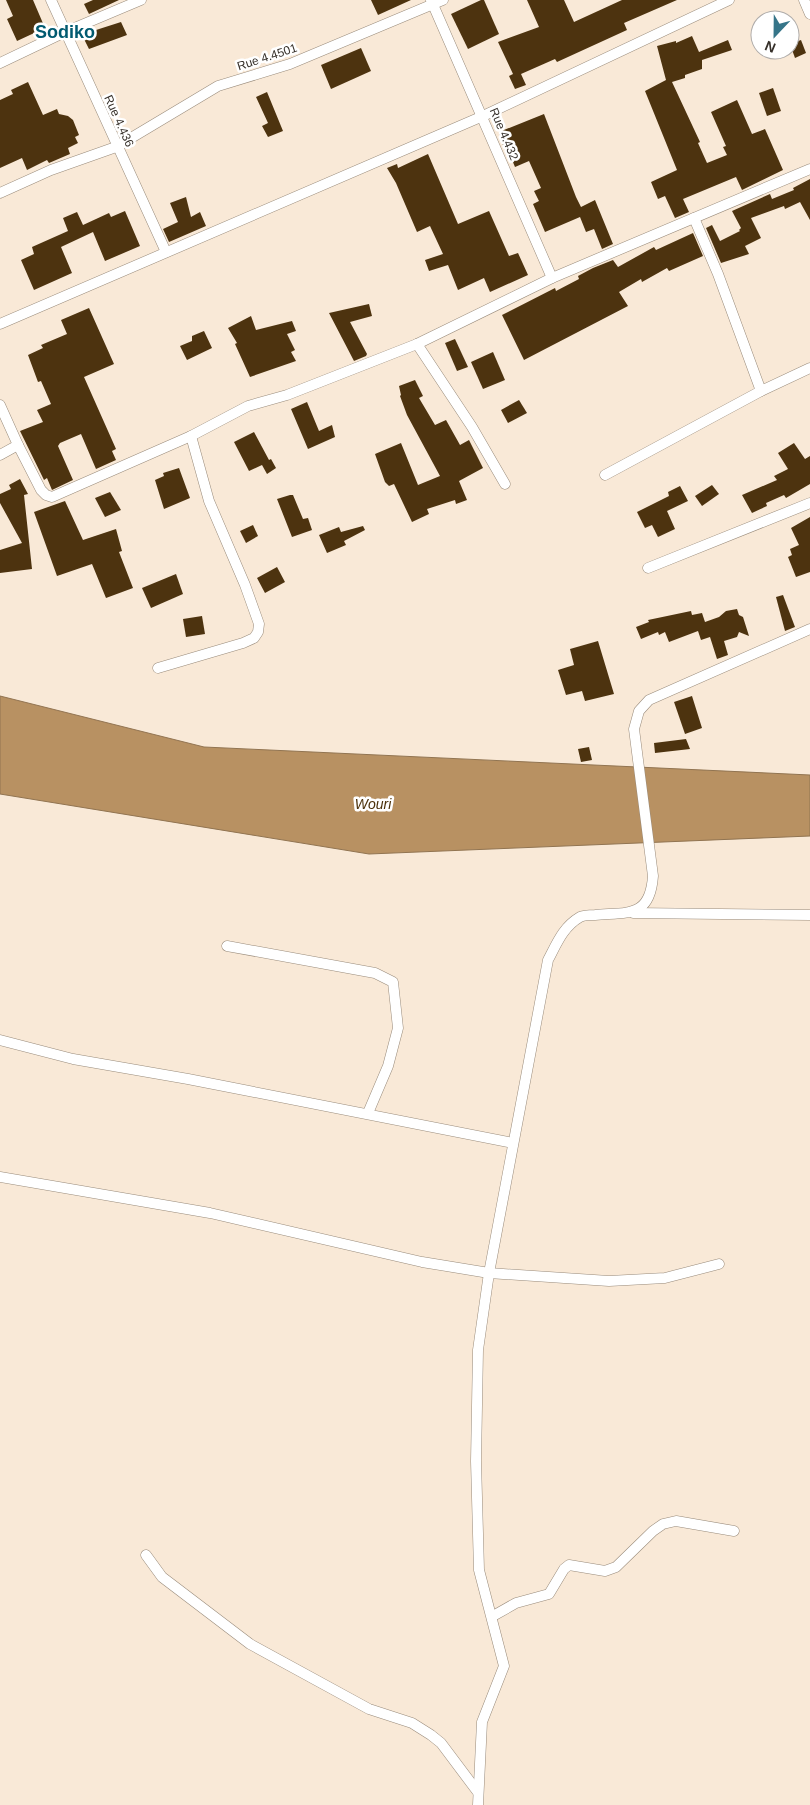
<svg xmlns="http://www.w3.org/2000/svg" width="810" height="1805" font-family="Helvetica,sans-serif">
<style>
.water{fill:#b89162;stroke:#917451}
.building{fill:#4d330f}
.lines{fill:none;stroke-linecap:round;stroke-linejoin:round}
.minor-casing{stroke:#998b7b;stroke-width:11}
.minor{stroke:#fff;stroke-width:10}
.labels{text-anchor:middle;stroke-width:5;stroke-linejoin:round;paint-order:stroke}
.street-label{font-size:12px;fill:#36302a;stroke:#fff}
.water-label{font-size:14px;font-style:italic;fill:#4c310a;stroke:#fff}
.district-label{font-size:18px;font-weight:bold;fill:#015a70;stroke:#fff}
</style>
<rect width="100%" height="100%" fill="#f9e9d7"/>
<path class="water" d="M0 696 204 747 810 775V836L369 854 0 794Z"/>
<g class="building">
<path d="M6 0H33L45 28 17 41 7 19 13 16Z"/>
<path d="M93 0H119L89 14 84 4Z"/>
<path d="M371 0H411L378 15Z"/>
<path d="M481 0H484L499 34 468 49 451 14Z"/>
<path d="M527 0H564L574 22 622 0H677L624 23 627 30 557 62 555 59 521 74 526 85 515 89 509 76 513 74 498 42 539 27Z"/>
<path d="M121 22 127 35 89 49 84 39 93 35 92 32 96 30Z"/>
<path d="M692 36 699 52 728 40 732 50 702 60V69L685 75V78L672 82 700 142 698 143 707 163 727 155 723 147 726 146 711 112 737 100 752 134 765 129 783 170 742 190 736 177 683 199 689 212 675 218 665 196 658 199 651 182 677 170 645 91 666 80 657 46 676 41V43Z"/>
<path d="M801 40 806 53 795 58 790 44Z"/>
<path d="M361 48 371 71 331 89 321 65Z"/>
<path d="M28 82 43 115 57 109 59 114 68 116 73 120 79 135 75 137 78 143 68 148 70 154 49 163 47 160 27 170 22 158 0 168V100L13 94 11 90Z"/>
<path d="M773 88 781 111 767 116 759 93Z"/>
<path d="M267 92 283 131 268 137 262 126 268 123 256 97Z"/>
<path d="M544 114 576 197 581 207 595 200 613 244 602 249 594 229 586 232 580 217 545 232 533 204 539 201 534 191 541 188 529 161 515 167 510 155 504 149 499 132Z"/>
<path d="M428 154 458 224 489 211 509 256 518 253 528 275 490 292 484 278 458 290 448 265 429 271 425 260 443 254 430 226 417 232 396 183 387 168 397 164 398 168Z"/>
<path d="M810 179V220L800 202 785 209 784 206 751 218 761 238 745 246 749 254 721 263 706 228 712 225 720 241 740 231 739 230 741 228 732 211 770 194 772 199 794 190 793 188Z"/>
<path d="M186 197 191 217 200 212 206 226 169 242 163 229 178 222 170 203Z"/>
<path d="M125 211 140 246 105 261 93 232 61 247 72 273 34 290 21 260 34 254 32 247 68 231 63 218 77 212 83 225 109 213 111 217Z"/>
<path d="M693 233 703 256 669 271 667 268 642 282 641 279 619 292 628 306 524 360 502 315 555 288 556 291 579 279 578 276 593 268 613 260 618 267 654 247 656 250Z"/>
<path d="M369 304 372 316 350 322 367 354 366 356 354 361 329 313Z"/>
<path d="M89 308 114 364 84 377 116 449 112 451 116 460 96 469 81 434 60 443 58 446 73 480 52 490 47 478 44 480 20 431 43 422 37 410 51 404 41 381 38 382 28 355 43 348 41 345 67 334 61 320Z"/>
<path d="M251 316 256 330 292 321 296 331 287 334 295 350 291 352 296 361 250 377 235 344 237 343 228 328Z"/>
<path d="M204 331 212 348 187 360 180 346 192 341V336Z"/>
<path d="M455 339 468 367 457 371 445 343Z"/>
<path d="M493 352 505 380 483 389 471 362Z"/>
<path d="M415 380 423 396 419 398 435 425 446 420 460 445 469 440 483 468 459 481 467 500 456 504 455 500 427 509 429 514 412 522 394 484 389 486 385 482 375 454 401 443 418 485 440 476 407 415 400 396 401 395 399 386Z"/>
<path d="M519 400 527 413 508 423 501 410Z"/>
<path d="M307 402 319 431 332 425 335 437 308 449 291 409Z"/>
<path d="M254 432 269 460 271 459 276 468 267 474 262 465 249 471 234 442Z"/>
<path d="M794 443 805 459 810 456V484L786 498 784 495 766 503 767 506 752 513 742 495 777 480 774 476 788 469 778 453Z"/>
<path d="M179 468 190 498 164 509 155 480 164 476 163 473Z"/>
<path d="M20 479 28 494 24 495 32 569 0 573V550L22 543 0 503V494L11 489 9 485Z"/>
<path d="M712 485 719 494 702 506 695 496Z"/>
<path d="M680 486 688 501 667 511 675 529 658 537 652 525 645 528 637 512 669 496 668 492Z"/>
<path d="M110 492 121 510 105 517 95 498Z"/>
<path d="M290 495H293L303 519 308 518 312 530 292 537 277 499Z"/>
<path d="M65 501 83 540 116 529 122 551 119 552 133 588 106 598 92 564 57 576 34 512Z"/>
<path d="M810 517V572L796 577 788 557 792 555 790 549 799 545 791 528Z"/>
<path d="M253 525 258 536 246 543 240 531Z"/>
<path d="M363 526 365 530 344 541 346 545 327 553 319 535 339 527 341 532Z"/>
<path d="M277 567 285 582 265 593 257 578Z"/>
<path d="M176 574 183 594 151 608 142 588Z"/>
<path d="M783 595 795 627 785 631 776 597Z"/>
<path d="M737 609 739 615 743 617 749 636 739 632 737 637 724 641 728 655 717 659 710 637 701 640 698 631 669 642 665 632 659 635 658 632 641 639 636 627 649 622 648 620 691 611 692 615 702 613 705 622 719 617 726 611Z"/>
<path d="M202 616 205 634 186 637 183 619Z"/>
<path d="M598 641 614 694 585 701 582 691 566 695 558 670 574 665 570 649Z"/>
<path d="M692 696 702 728 685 734 674 702Z"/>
<path d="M686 739 690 749 655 753 654 743Z"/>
<path d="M589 747 592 760 581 762 578 749Z"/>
</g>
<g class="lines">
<g class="minor-casing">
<g id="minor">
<path d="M51 0 166 252"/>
<path d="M431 0 552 278"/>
<path d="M804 0 810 14"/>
<path d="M0 63 65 32 141 0"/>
<path d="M0 193 51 170 116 147 218 86 290 64 443 0"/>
<path d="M694 218 718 274 761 391"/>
<path d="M0 324 483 116 729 0"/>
<path d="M417 344 472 427 505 484"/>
<path d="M0 405 18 445 0 455"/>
<path d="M18 445 41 490 46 495 52 497 191 436 248 406 287 395 417 344 552 278 810 169"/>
<path d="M605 475 761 391 810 368"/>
<path d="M648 568 810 503"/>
<path d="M158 668 243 643 254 638 258 632 259 624 245 585 209 501 191 436"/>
<path d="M633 913 810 915"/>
<path d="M227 946 375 973 393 982 398 1028 388 1066 368 1113"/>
<path d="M0 1040 73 1059 188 1079 513 1143"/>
<path d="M0 1177 210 1213 422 1262 489 1273 609 1281 665 1278 719 1264"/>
<path d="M146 1555 162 1577 250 1644 369 1709 412 1723 431 1735 441 1743 477 1791"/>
<path d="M493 1616 516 1603 549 1594 564 1569 569 1565 605 1571 616 1567 653 1531 663 1524 676 1521 734 1531"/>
<path d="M478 1805 482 1722 504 1666 479 1570 476 1461 478 1350 489 1273 548 960C557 943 563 927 580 917 584 915 591 915 595 915 628 912 650 918 653 876L634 729 639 711 649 700 810 629"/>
</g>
</g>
<use href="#minor" class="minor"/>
</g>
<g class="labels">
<g class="street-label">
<text transform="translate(267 57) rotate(-18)" y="4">Rue 4.4501</text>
<text transform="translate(119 121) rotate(66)" y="4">Rue 4.436</text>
<text transform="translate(504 134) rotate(67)" y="4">Rue 4.432</text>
</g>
<g class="water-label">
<text x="373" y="809">Wouri</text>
</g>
<g class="district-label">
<text x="65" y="38">Sodiko</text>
</g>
</g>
<g transform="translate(775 35) rotate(202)"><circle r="24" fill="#ffffff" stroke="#afacaa"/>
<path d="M0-4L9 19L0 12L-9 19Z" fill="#367589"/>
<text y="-8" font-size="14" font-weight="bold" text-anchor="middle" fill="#36302a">N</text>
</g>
</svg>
